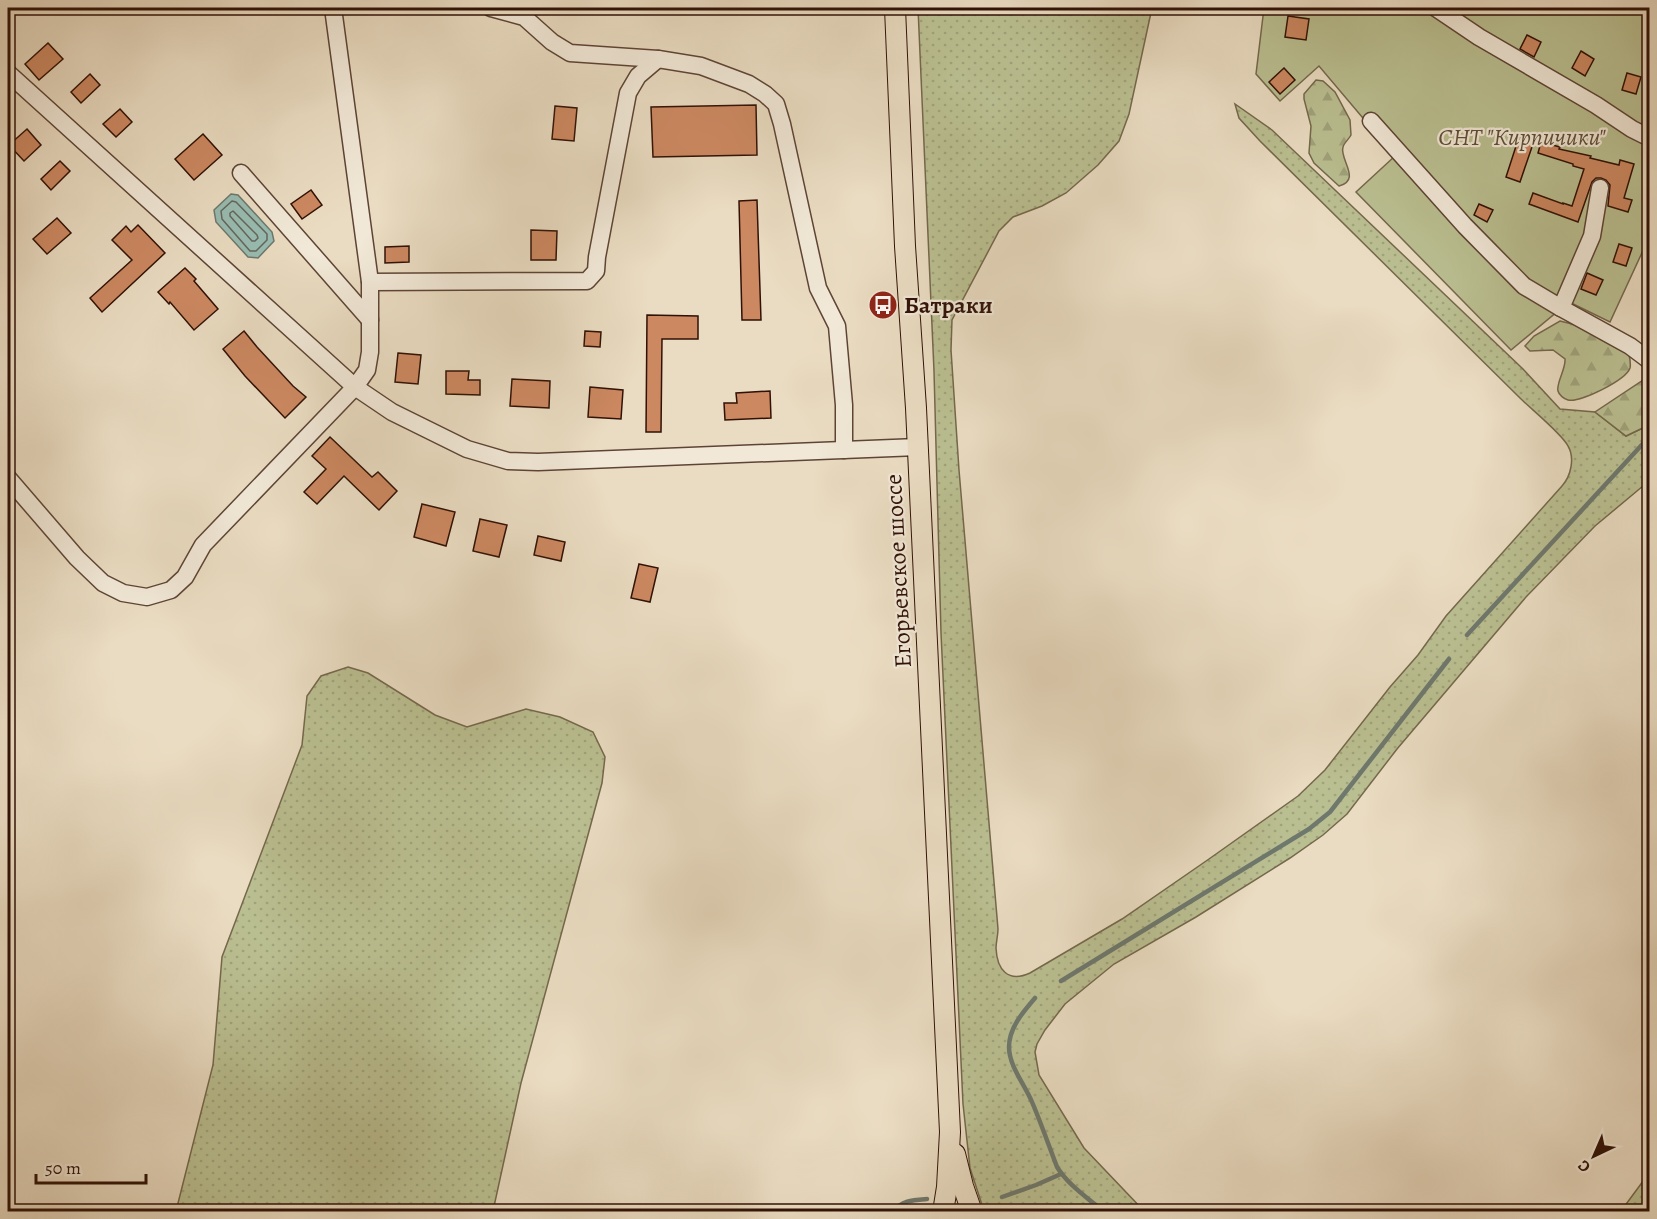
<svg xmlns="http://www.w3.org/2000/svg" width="1657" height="1219" font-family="Alegreya,serif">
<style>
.grass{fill:url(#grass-dots);stroke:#75684c;stroke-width:1.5}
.forest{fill:url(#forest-firs);stroke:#75684c;stroke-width:1.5}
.green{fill:#babf91;stroke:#75684c;stroke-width:1.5}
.water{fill:#98bcb1;stroke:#6e786d;stroke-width:1.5}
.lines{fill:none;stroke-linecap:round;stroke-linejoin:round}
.shore{stroke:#64665c;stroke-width:1.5}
.stream{stroke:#6e786d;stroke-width:4.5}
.building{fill:#cc8861;stroke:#301106;stroke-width:1.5}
.minor-casing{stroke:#5e4435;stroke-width:19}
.major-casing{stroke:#301106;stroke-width:22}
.minor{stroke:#f1e8d7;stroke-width:16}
.major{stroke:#eadcc2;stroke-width:20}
.labels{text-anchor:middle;stroke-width:4.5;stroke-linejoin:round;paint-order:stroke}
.park-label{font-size:24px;font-style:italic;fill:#604e37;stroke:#f1e8d7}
.poi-label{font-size:24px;font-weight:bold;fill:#301106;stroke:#f1e8d7;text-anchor:start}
.street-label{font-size:24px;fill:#301106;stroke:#f1e8d7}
</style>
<defs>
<pattern id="grass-dots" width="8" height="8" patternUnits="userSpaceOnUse" patternTransform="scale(1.5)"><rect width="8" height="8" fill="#babf91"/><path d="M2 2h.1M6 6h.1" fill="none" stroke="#a0a37c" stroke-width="1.8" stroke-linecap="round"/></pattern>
<pattern id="forest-firs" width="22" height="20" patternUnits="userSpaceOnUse" patternTransform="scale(1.5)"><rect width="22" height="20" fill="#babf91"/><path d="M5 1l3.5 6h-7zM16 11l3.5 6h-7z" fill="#a0a37c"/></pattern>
</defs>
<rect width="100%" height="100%" fill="#eadcc2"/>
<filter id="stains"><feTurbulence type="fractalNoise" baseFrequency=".00333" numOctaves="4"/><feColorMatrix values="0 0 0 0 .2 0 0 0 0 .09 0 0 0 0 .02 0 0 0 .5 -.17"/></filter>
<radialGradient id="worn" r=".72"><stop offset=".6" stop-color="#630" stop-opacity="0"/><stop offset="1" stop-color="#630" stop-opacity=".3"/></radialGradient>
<g class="grass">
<path d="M918 8H1152L1129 114 1119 141 1098 165 1066 193 1042 206 1013 217 999 231 952 320 951 350 959 470 998 929C998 936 996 942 996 948 997 970 1008 983 1030 973L1122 919 1209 859 1298 796 1325 770 1390 687 1418 655 1446 616 1562 486C1571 476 1575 458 1568 446 1562 434 1531 409 1520 398L1260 141 1239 118 1235 104 1272 130 1523 369 1560 409 1595 412 1626 436 1649 425V481L1595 526 1526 597 1397 749 1347 814 1323 835 1290 858 1196 917 1114 964 1065 1004 1045 1030 1037 1044 1035 1052 1039 1075 1084 1148 1144 1211H984L970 1168 963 1104 941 633 934 371Z"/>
<path d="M348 667 368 673 435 715 467 727 526 709 560 717 593 732 605 757 602 783 521 1083 493 1211H176L213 1065 222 957 302 745 307 696 321 676Z"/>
<path d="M1649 1173V1211H1621Z"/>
</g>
<g class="forest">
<path d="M1316 80 1323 81 1335 92 1350 120 1351 135C1349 139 1344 143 1343 147 1339 159 1362 180 1339 186L1314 163 1309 153 1311 126 1304 99V94Z"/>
<path d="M1560 321 1584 327 1629 354C1630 359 1631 364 1630 368 1626 380 1580 403 1568 400 1564 399 1559 395 1558 391 1556 383 1566 369 1565 359L1553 350 1530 351 1525 346 1534 336Z"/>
<path d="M1649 331V425L1626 436 1595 412 1643 380V339Z"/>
</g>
<path class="green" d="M1264 8H1649V245L1646 244 1610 322 1569 302 1511 350 1356 192 1395 156 1319 66 1280 101 1256 74Z"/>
<path class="water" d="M231 194 238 195 272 232 274 241 258 258 248 257 216 222 214 210Z"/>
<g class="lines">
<g class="shore">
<path d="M232 201 236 202 267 234V240L256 251H250L222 219 221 211Z"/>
<path d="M233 211 257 235 258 238 255 241H252L230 216V213Z"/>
</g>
<g class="stream">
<path d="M1467 635 1650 436"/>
<path d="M1061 981 1309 829 1330 812 1449 659"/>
<path d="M1035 998C1023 1012 1009 1028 1009 1047 1009 1066 1025 1085 1032 1102 1041 1123 1049 1146 1057 1167 1069 1186 1088 1198 1104 1212"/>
<path d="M1002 1197 1036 1185 1061 1174"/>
<path d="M892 1212C903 1200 912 1200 927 1199"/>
</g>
</g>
<g class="building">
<path d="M1288 16 1309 19 1306 40 1285 37Z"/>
<path d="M1527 35 1541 42 1534 57 1520 49Z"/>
<path d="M48 43 63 59 39 80 25 64Z"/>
<path d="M1581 51 1594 59 1585 76 1572 68Z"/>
<path d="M1284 68 1295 80 1280 94 1269 82Z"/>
<path d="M1627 73 1641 77 1636 94 1622 90Z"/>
<path d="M90 74 100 85 81 103 71 92Z"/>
<path d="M756 105 757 155 653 157 651 107Z"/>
<path d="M555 106 577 108 574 141 552 139Z"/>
<path d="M120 109 132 122 116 137 103 124Z"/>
<path d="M27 129 41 145 24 161 9 145Z"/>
<path d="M203 134 222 155 194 180 175 159Z"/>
<path d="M1519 137 1534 141 1520 182 1506 177Z"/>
<path d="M1541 142 1560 147 1559 149 1591 156 1590 158 1619 165 1620 160 1634 164 1624 198 1632 200 1628 212 1608 206 1610 185 1606 180 1601 178H1596L1592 182 1578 222 1529 204 1533 193 1563 204V203L1572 206 1584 169 1573 166V164L1538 153Z"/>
<path d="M60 161 70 171 51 190 41 179Z"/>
<path d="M311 190 322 205 302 219 291 204Z"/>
<path d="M757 200 761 320H742L739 201Z"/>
<path d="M1479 204 1493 210 1487 222 1474 215Z"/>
<path d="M57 218 71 233 47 254 33 239Z"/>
<path d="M138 225 165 253 102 312 90 298 132 260 112 240 126 226 131 232Z"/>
<path d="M531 230 557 231 556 260H531Z"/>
<path d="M1619 244 1632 248 1626 266 1613 262Z"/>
<path d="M409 246V262L385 263V247Z"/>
<path d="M185 268 196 279 194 281 218 309 194 330 170 302 169 304 158 292Z"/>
<path d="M1587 273 1603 280 1596 295 1581 289Z"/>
<path d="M647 315 698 316V339H662L661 432H646Z"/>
<path d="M244 331 257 347 293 386 306 397 285 418 245 376 223 349Z"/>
<path d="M585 331 601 332 600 347 584 346Z"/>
<path d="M398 353 421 355 418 384 395 382Z"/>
<path d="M446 371H469L468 380H480V395L446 394Z"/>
<path d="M512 379 550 381 549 408 510 406Z"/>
<path d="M590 387 623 390 621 419 588 417Z"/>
<path d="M770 391 771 418 725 420 724 403H737L736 393Z"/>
<path d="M330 437 372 477 378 472 397 491 379 510 344 476 317 504 304 492 326 469 312 456Z"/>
<path d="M422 504 455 512 446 546 414 537Z"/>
<path d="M480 519 507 525 499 557 473 551Z"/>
<path d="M538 536 565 542 561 561 534 555Z"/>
<path d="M639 564 658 568 650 602 631 598Z"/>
</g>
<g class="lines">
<g class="minor-casing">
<g id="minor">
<path d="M491 8 524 17 552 42 570 53 658 59 701 66 749 84 765 94 776 104 782 124 818 288 837 326 844 405V450"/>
<path d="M1436 8 1479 37 1596 105 1632 129 1650 138"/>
<path d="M8 73 355 387 392 412 467 449 508 461 538 462 918 447"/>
<path d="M1371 121 1465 226 1524 286 1561 308 1630 346 1650 361"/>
<path d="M241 173 370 320"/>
<path d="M370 282 587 281 596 271 597 257 628 93 638 76 658 59"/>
<path d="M1561 308 1592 236 1600 188"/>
<path d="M8 478 77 558 103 583 123 593 147 597 171 590 185 577 203 545 355 387 367 370 370 352V282L333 8"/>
</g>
</g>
<g class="major-casing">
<g id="major">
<path d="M895 8 905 246 916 408 950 1132 947 1187 943 1212"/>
<path d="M955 1154 963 1186 972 1212"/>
</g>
</g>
<use href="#minor" class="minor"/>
<use href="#major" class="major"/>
</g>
<defs>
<g id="bus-disc" transform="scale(1.5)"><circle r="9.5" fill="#8f2418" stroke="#f1e8d7"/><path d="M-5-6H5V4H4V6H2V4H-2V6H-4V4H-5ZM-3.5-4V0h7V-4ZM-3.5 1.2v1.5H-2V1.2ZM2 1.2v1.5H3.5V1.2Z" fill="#fff"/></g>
</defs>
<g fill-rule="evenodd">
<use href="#bus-disc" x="883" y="305"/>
</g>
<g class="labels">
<g class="park-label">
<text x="1522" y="145">СНТ "Кирпичики"</text>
</g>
<g class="poi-label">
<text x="904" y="313">Батраки</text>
</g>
<g class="street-label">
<text transform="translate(898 571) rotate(-93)" y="8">Егорьевское шоссе</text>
</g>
</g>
<rect width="1657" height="1219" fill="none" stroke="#eadcc2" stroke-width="30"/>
<rect x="9" y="9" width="1639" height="1201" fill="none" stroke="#301106" stroke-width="3"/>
<rect x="15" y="15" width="1627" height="1189" fill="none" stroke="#301106" stroke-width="1.5"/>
<g transform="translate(1594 1156) rotate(224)" stroke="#f1e8d7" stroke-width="4.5" paint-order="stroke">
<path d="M0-4.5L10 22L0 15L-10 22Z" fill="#301106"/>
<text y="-9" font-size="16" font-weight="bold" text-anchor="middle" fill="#301106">С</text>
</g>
<path d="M36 1174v9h110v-9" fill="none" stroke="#301106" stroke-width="3"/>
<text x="45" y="1174" font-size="18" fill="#301106" stroke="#f1e8d7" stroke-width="4.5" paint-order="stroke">50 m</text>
<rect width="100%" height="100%" filter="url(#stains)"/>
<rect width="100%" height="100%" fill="url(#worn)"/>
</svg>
